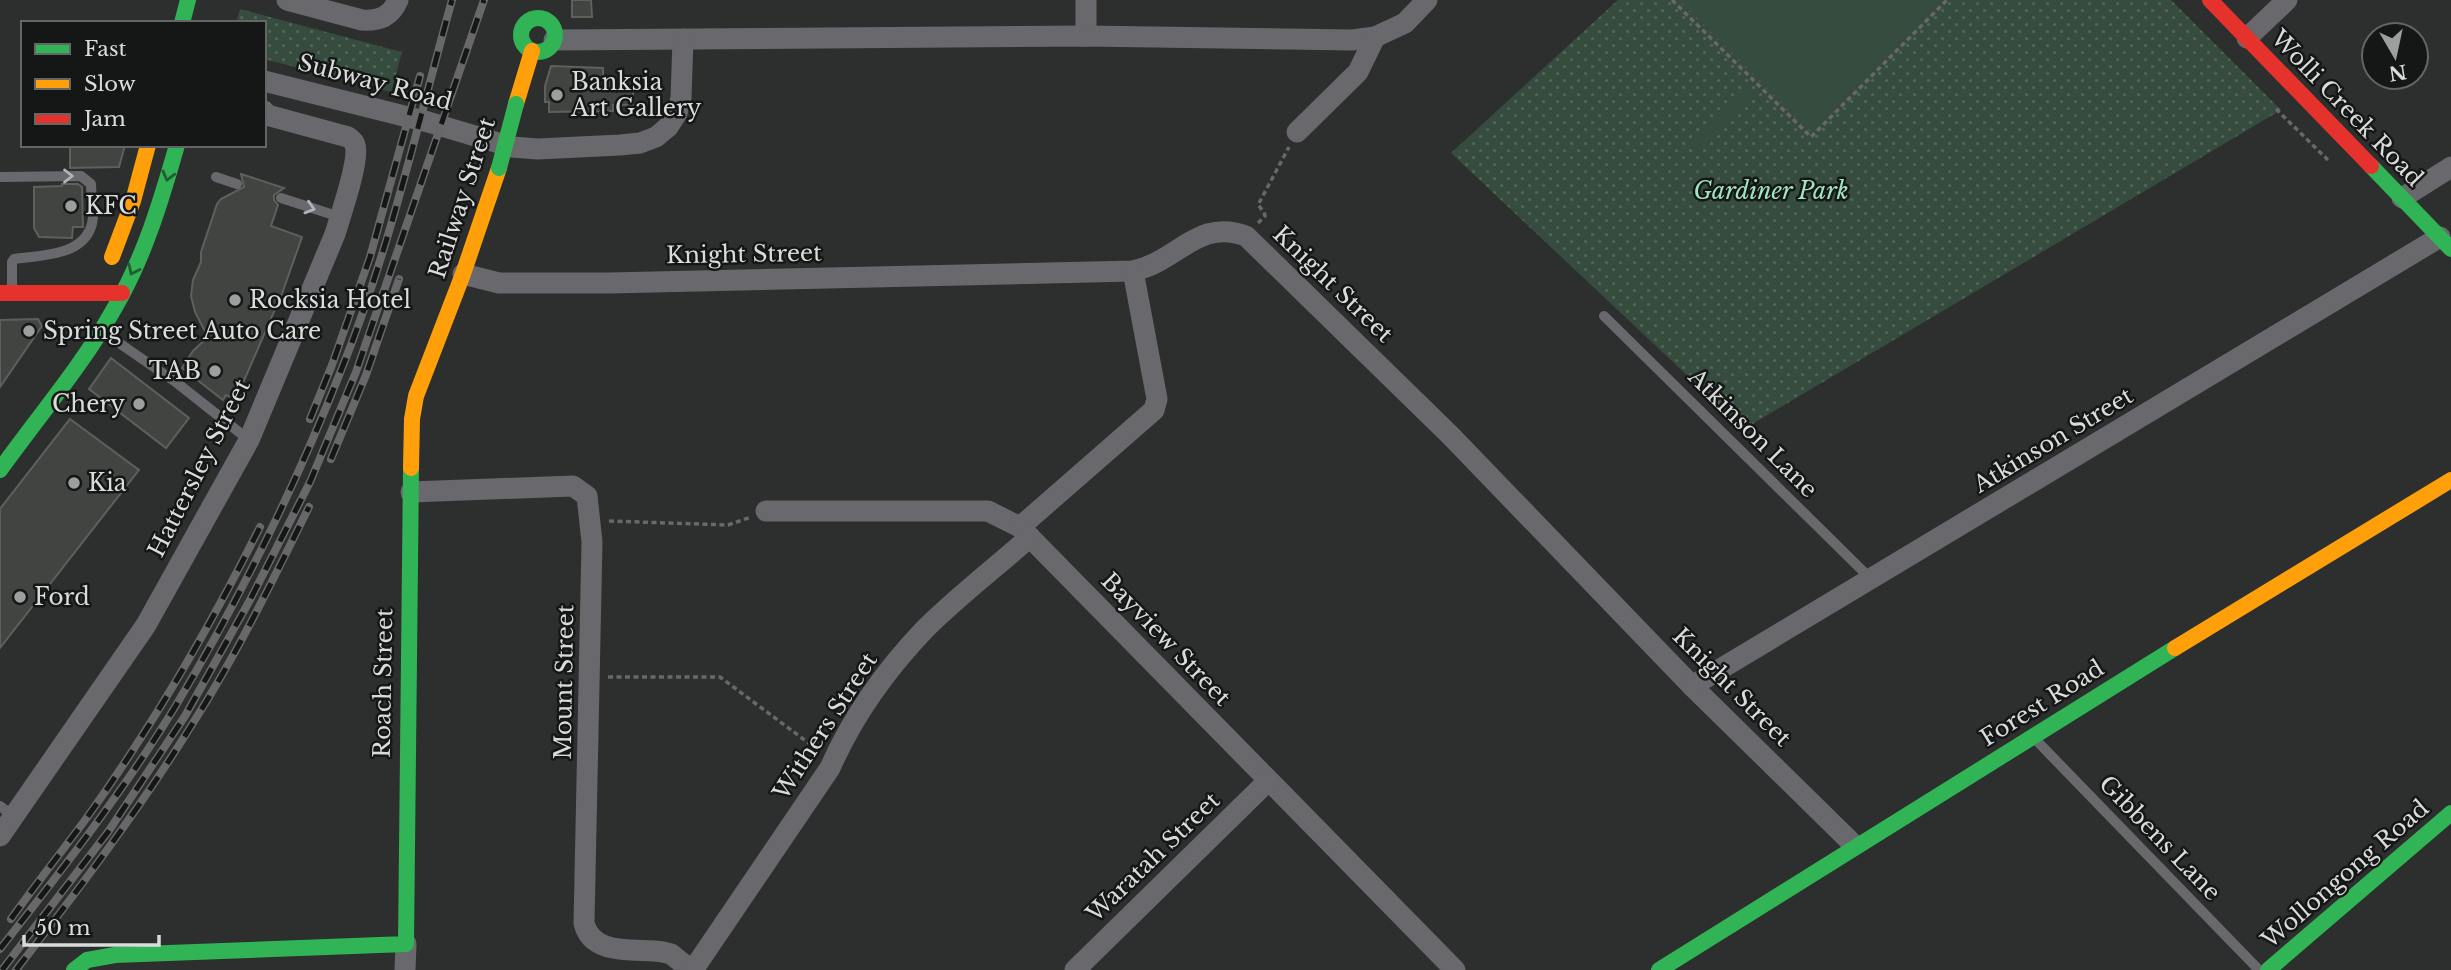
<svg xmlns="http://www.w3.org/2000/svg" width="2451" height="970" font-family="'Libre Baskerville',serif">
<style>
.grass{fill:url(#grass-dots)}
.garden{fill:#354c3e}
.building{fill:#424442;stroke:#5e605e;stroke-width:2}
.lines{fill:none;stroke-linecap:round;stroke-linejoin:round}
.path{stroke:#686769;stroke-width:3.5;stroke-dasharray:5 3.5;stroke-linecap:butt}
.lane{stroke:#69686d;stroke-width:10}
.street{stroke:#69686d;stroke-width:21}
.fast{stroke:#30b455;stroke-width:16}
.slow{stroke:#ff9f0a;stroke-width:16}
.jam{stroke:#e5322d;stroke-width:16}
.rail-casing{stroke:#686769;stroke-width:8}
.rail{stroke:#151716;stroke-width:5;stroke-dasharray:16;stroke-linecap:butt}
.fast-bridge{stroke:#30b455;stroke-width:16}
.oneway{stroke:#b2b3b4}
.oneway2{stroke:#215e32}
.poi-dot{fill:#9c9f9d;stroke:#151716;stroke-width:2.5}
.labels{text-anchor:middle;stroke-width:5;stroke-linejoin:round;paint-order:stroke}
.street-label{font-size:23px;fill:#d9dcda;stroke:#151716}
.poi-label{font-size:23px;fill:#d9dcda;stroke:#151716;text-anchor:start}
.park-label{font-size:23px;font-style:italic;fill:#9ee6bc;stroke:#151716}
</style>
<defs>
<pattern id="grass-dots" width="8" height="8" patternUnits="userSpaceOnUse" patternTransform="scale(1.75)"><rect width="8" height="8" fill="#354c3e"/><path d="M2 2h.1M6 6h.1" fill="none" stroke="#526559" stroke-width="1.8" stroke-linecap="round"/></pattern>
</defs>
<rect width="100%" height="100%" fill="#2c2f2d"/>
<g class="grass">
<path d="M1618 0H2171L2281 110 1744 429 1451 153Z"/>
<path d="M240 9 402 52 391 92 264 59V23H236Z"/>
</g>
<g class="garden">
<path d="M1679 0H1943L1810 131Z"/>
<path d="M1747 87 1752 92 1696 148 1690 143Z"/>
</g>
<g class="building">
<path d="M572 0H591L592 17H572Z"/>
<path d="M551 66 603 68V76H614V91H633V105H613V111L549 112V102H545V86Z"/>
<path d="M70 145H125L119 167 70 168Z"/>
<path d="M241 174 284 188 274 195V200L278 205 271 226 302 237 283 291 236 399 226 395 223 400 182 368 193 351 208 337 195 312 191 296 193 280 201 262V252L217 204 221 199 244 187Z"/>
<path d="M62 184H78L82 187 83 227H73L72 238 39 237 34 228V187L62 186Z"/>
<path d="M38 319 42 326 0 387V320Z"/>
<path d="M111 358 189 418 166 448 89 389Z"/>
<path d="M70 419 139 470 0 648V509Z"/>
</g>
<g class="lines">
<g class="path">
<path d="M1672 0 1811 137 1947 0"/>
<path d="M2276 109 2328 160"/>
<path d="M1258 223 1265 216 1264 212 1258 205 1289 147"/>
<path d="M609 521 728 525 751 517"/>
<path d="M608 677H720L818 750"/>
</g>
<g class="lane">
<path d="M0 177 81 176 91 184C91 195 94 206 93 217 90 256 43 255 14 259L12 262V292"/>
<path d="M216 177 237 184"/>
<path d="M281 198 340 217"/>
<path d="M1604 316 1872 580"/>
<path d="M106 334 177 383 249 440"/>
<path d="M2034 738 2259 970"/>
<path d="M0 806 14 817"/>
</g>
<g class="street">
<path d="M287 0 362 20C379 21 391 17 398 0"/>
<path d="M1086 36V0"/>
<path d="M2247 38 2287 0"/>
<path d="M554 40 1086 36 1352 40 1375 37"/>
<path d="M264 81 428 122 512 147 538 149 620 145 640 143 656 137 668 127 677 113 681 98 683 39"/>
<path d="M1297 132 1358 72 1375 37 1405 23 1427 0"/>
<path d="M2402 198 2451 167"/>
<path d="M463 274 499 283H609L1133 271C1179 261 1197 218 1246 236L1451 436 1692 686 1854 845"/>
<path d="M411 492 573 486 587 496 592 542 584 923C592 957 636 948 663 952L671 954 691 970"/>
<path d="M766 511H988L1020 527 1455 970"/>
<path d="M1020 527 1154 410 1157 399 1133 271"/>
<path d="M1692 686 2440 237"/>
<path d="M0 836 146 625 249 440 335 234C340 217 360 160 355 145 354 141 352 140 348 137L267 115 264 111"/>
<path d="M405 970 406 944"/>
<path d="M693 970 830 768C852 718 886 670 924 630 957 597 995 568 1030 537"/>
<path d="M1075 970 1268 781"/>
</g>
<g class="fast">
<circle cx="538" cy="35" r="17"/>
<path d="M182 23 188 0"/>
<path d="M2371 166 2451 249"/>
<path d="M0 470C38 417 82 366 114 309 144 258 161 201 177 145"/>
<path d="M74 970 87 960 115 955 406 944 411 468"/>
<path d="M1659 970 2175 648"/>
<path d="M2268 970 2451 813"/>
</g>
<g class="slow">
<path d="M516 104 532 51"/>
<path d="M112 257 133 201 148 145"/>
<path d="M411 468 412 419 416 396 463 274 499 168"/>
<path d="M2175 648 2451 480"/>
</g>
<g class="jam">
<path d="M2210 0 2371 166"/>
<path d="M0 293H122"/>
</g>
<g class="rail-casing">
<g id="rail">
<path d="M310 419 332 365 370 257 420 76"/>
<path d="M331 459 366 375 399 279"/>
<path d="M11 919C36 884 63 850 88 816 153 725 210 627 260 527"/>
<path d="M0 949C61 871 123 792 175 707 240 599 296 485 342 368 390 249 418 123 452 0"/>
<path d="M2 970 108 832 185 716 250 600 310 482 356 372 484 0"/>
<path d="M16 970C79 889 139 810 193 723 237 654 273 580 309 507"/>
</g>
</g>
<use href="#rail" class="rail"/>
<path class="fast-bridge" d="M499 168 516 104"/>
</g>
<defs><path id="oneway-chevron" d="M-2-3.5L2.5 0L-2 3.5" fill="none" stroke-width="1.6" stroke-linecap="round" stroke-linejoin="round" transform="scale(1.75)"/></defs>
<g class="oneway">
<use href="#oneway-chevron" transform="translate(68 176)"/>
<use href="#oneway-chevron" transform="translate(310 208) rotate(17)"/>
</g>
<g class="oneway2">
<use href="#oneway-chevron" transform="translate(168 176) rotate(105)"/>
<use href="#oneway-chevron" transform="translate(133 270) rotate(116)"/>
</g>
<g class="poi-dot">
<circle cx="557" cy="95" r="7"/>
<circle cx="71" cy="206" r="7"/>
<circle cx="235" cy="300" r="7"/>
<circle cx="29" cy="331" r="7"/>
<circle cx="215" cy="371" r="7"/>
<circle cx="139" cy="404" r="7"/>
<circle cx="74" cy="483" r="7"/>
<circle cx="20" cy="597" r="7"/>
</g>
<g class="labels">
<g class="street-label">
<text transform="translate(375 82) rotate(15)" y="8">Subway Road</text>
<text transform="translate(2347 108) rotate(46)" y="8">Wolli Creek Road</text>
<text transform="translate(462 198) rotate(-72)" y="8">Railway Street</text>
<text transform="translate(744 254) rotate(-1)" y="8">Knight Street</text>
<text transform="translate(1333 284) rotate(44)" y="8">Knight Street</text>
<text transform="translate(1753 433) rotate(45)" y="8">Atkinson Lane</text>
<text transform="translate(2053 440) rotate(-31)" y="8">Atkinson Street</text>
<text transform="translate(199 468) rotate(-63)" y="8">Hattersley Street</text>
<text transform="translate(1166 639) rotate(46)" y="8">Bayview Street</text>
<text transform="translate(564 682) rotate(-89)" y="8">Mount Street</text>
<text transform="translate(383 683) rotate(-89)" y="8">Roach Street</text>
<text transform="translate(1732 687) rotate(45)" y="8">Knight Street</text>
<text transform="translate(2042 703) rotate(-32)" y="8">Forest Road</text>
<text transform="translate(825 726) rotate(-57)" y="8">Withers Street</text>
<text transform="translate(2160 838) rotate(46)" y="8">Gibbens Lane</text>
<text transform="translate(1153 857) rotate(-44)" y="8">Waratah Street</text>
<text transform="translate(2345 874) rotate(-41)" y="8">Wollongong Road</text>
</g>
<g class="poi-label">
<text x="571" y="90">Banksia<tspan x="571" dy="26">Art Gallery</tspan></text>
<text x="85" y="214">KFC</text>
<text x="249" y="308">Rocksia Hotel</text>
<text x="43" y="339">Spring Street Auto Care</text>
<text x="201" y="379" text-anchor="end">TAB</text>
<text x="125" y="412" text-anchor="end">Chery</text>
<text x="88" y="491">Kia</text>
<text x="34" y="605">Ford</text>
</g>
<g class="park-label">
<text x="1771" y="199">Gardiner Park</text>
</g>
</g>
<rect x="21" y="21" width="245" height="126" fill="#151716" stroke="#636664" stroke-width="2"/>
<rect x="35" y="44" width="35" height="10" fill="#30b455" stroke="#636664" stroke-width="2"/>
<text x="84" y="56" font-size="21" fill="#d9dcda">Fast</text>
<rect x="35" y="79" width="35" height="10" fill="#ff9f0a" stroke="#636664" stroke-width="2"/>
<text x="84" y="91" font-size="21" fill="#d9dcda">Slow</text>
<rect x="35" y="114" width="35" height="10" fill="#e5322d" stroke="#636664" stroke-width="2"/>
<text x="84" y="126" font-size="21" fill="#d9dcda">Jam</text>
<g transform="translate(2395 56) rotate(171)"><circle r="33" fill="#151716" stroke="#636664" stroke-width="2"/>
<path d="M0-5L12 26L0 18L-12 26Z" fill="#9c9f9d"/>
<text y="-10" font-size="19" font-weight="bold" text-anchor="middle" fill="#d9dcda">N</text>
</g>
<path d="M24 935v10h135v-10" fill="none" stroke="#d9dcda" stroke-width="3.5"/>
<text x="35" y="935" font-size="21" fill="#d9dcda" stroke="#151716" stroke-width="5" paint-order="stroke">50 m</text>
</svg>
